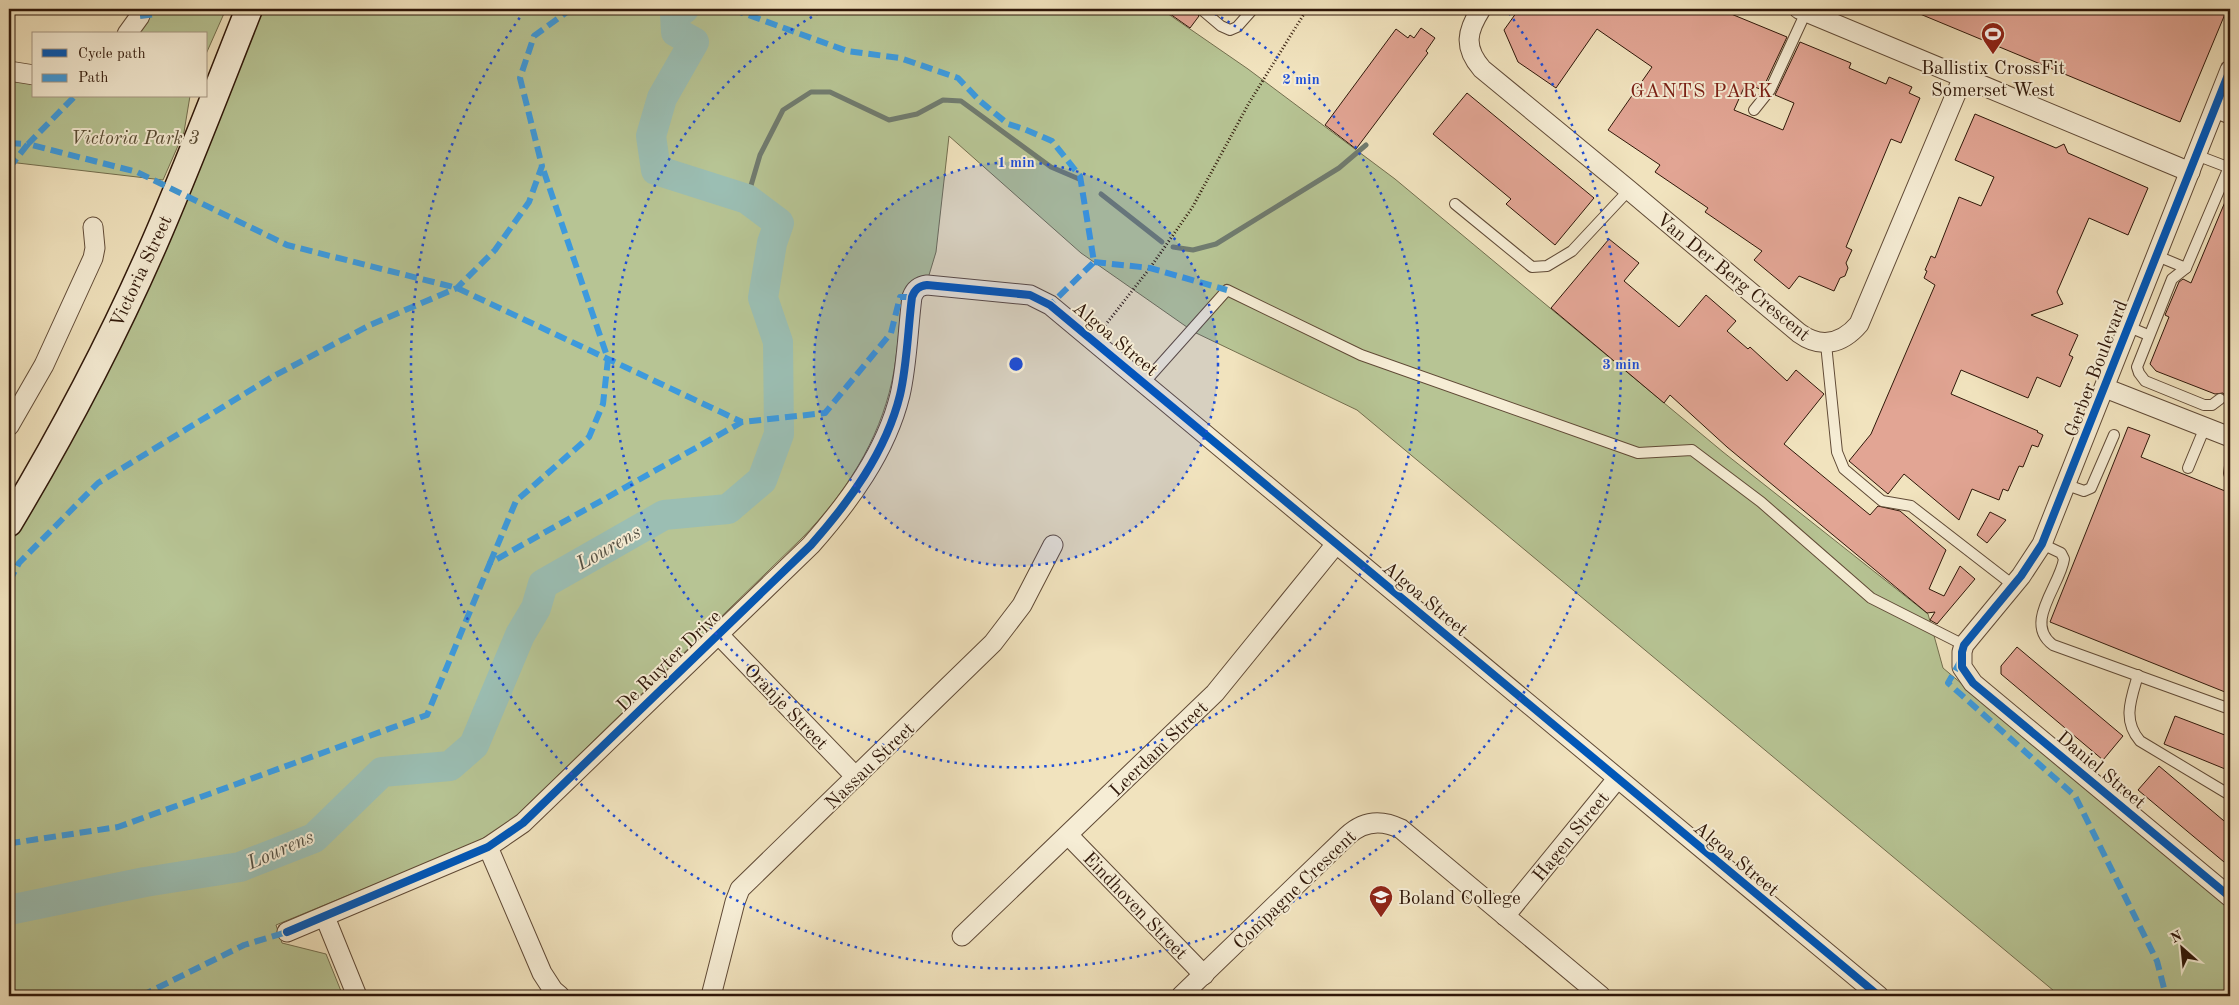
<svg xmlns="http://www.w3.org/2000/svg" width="2239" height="1005" font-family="'Old Standard TT',serif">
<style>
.green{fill:#b7c494;stroke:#736e4e}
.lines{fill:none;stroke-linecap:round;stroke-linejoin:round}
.stream{stroke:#707b6f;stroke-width:5}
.river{stroke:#9bbeb3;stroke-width:30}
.building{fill:#e2a594;stroke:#2f1709}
.service-casing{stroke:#604a36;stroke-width:12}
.minor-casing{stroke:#604a36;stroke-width:21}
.secondary-casing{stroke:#2f1709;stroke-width:29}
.path{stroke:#2f1709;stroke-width:3;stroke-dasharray:1 2.5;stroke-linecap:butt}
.service{stroke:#f6edd5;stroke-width:10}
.minor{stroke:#f6edd5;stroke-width:19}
.secondary{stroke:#f6edd5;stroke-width:26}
.quiet{stroke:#3d9add;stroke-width:6;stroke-dasharray:12 6;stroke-linecap:butt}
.cycleway-casing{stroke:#f6edd5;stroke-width:11}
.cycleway{stroke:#0057b8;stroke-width:8}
.ring{fill:none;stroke:#1d4ed8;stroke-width:2.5;stroke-dasharray:2.5 5}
.labels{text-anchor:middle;stroke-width:4;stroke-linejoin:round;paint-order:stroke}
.poi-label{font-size:19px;fill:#2f1709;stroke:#f6edd5}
.park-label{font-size:19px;font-style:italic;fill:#584b33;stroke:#f6edd5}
.street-label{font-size:19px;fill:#2f1709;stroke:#f6edd5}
.neighbourhood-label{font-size:20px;letter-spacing:1px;fill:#7a1f14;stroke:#f6edd5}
.water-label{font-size:20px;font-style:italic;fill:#555144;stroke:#f6edd5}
.centre{fill:#1d4ed8;stroke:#f6edd5;stroke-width:2.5}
.ring-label{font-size:15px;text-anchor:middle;font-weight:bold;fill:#1d4ed8;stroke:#f6edd5;stroke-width:4;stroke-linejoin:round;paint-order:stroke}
</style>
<rect width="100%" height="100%" fill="#f1e3be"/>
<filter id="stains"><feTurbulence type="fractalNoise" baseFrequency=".004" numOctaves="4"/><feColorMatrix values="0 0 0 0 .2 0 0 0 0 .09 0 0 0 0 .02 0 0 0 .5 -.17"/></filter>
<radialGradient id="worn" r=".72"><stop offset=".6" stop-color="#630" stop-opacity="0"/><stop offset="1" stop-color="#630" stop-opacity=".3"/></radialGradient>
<g class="green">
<path d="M146 9H226L206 54V34H128Z"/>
<path d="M261 9H1161L1248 69 1395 179 1723 452 1928 614 1943 668 2230 909V996H2060L1357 410 1194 332 1081 253 949 136 936 252 926 285 912 297H902C899 325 898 353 892 381 879 441 845 494 802 538L513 819 491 835 468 846 276 925 282 943 326 954 343 996H9V542L20 524Z"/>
<path d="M9 73 34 76V96H190L184 132 163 180 9 162Z"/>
</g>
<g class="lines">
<g class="stream">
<path d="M1101 194 1162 242"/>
<path d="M747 199 760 155 783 110 811 92H830L889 120 917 114 943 100 961 101 1051 167 1079 179"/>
<path d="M1173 247 1193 250 1216 244 1339 168 1366 145"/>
</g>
<path class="river" d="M9 910 145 882 240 867 314 838 382 772 450 766 474 745 520 635 536 608 543 584 664 515 728 509 762 480 779 434 778 342 763 298 772 243 779 223 747 199 656 170 651 136 662 98 694 42 676 32 675 14 684 9"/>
</g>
<g class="building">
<path d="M1163 9H1194L1199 16 1190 28Z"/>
<path d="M1519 9H1719L1787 37 1764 86 1762 90 1746 83 1734 110 1783 130 1794 103 1775 95 1800 42 1851 63 1849 68 1886 84 1889 77 1912 87 1909 93 1920 98 1901 143 1891 139 1846 247 1852 250 1846 263 1848 268 1845 276 1840 278 1834 291 1799 276 1789 289 1754 260 1762 251 1705 212 1708 208 1655 172 1660 165 1608 130 1652 67 1597 29 1556 88 1518 62 1504 30Z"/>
<path d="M1908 9H2212L2225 14 2180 122Z"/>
<path d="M1421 28 1435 38 1426 51 1428 53 1356 149 1325 125 1396 29 1408 38 1410 35 1414 38Z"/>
<path d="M1467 93 1594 198 1555 245 1506 204 1511 199 1433 134Z"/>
<path d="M1975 114 2056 148 2064 144 2068 153 2148 188 2128 235 2089 218 2057 292 2063 304 2031 315 2078 335 2069 355 2073 357 2060 387 2037 377 2028 398 1961 370 1951 394 2038 431 2037 432 2043 435 2038 447 2032 445 2023 467 2019 466 2008 491 2003 489 1999 500 1972 489 1959 520 1904 474 1888 494 1849 461 1871 434 1935 285 1924 278 1927 271 1925 270 1931 256 1935 258 1959 197 1981 206 1994 177 1955 160Z"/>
<path d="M2230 190V401L2227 399 2223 393 2215 394 2156 371 2150 364 2169 317 2165 315 2179 282 2183 279 2191 283Z"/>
<path d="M1609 239 1639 263 1624 281 1679 327 1706 295 1736 321 1727 331 1748 349 1750 347 1787 381 1796 370 1824 394 1784 444 1870 515 1878 506 1900 511 1946 550 1929 589 1944 596 1960 566 1975 579 1937 624 1930 620 1935 612 1927 613 1727 447 1670 395 1664 403 1551 308Z"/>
<path d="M2128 427 2150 435 2141 457 2230 493V694L2050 622Z"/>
<path d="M1990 512 2006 520 1987 543 1977 535Z"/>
<path d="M2017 647 2123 736 2103 760 2001 674V666Z"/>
<path d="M2175 716 2230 737V771L2164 744Z"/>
<path d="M2159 766 2230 826V867L2138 790Z"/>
</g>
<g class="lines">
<g class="service-casing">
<g id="service">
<path d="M1201 9 1221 26 1230 30 1237 27 1253 9"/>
<path d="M1754 110 1770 90 1806 12"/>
<path d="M2213 112 2230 119"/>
<path d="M2196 155 2230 168"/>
<path d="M1455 204 1532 267 1547 266 1572 251 1629 190"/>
<path d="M2157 256 2186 268"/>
<path d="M2129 327 2148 335"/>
<path d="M1826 344 1837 452 1844 469 1882 501 1911 506 2013 585"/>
<path d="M1144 383 1227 290 1361 355 1638 453 1692 450 1761 502 1871 598 1964 645"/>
<path d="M2220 399 2212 405H2204L2145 381 2139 373 2137 367 2172 279 2186 268 2229 167"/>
<path d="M2230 466 2229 473 2230 476"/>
<path d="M2188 468 2205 427"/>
<path d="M2067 485 2084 491 2091 488 2114 435"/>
<path d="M2042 544 2061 553 2064 559C2060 586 2023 623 2053 645L2230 709"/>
<path d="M2138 675C2131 699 2122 720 2140 741L2230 795"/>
</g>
</g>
<g class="minor-casing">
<g id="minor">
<path d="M1481 9C1467 31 1463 47 1482 69L1629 190 1799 333C1821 349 1842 344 1859 324L1963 77"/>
<path d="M1799 9 2190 172"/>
<path d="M127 34 140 16"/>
<path d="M2230 70 2042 544 2021 576 1964 645 1962 652V667L1973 683 2230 897"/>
<path d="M9 71 34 75"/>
<path d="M2105 388 2230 437"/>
<path d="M9 426 44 365 93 258 95 248 93 227"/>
<path d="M718 634 856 777"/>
<path d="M1068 835 1204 975"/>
<path d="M488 847 542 973 553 990 560 996"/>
<path d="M1505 916 1617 779"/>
<path d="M325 917 357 996"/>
<path d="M287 932 488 847 523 823 811 545C849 502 886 452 900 395 907 366 908 328 912 297 915 289 919 286 927 285L1030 295 1050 305 1879 996"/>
<path d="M962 936 1215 693 1336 544"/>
<path d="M711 996 735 902 740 889 993 643 1022 605 1053 545"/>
<path d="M1181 996 1347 836C1363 821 1381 819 1401 829L1601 996"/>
</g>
</g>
<g class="secondary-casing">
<path id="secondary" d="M9 523C63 433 112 340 154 244 188 166 218 87 249 9"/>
</g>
<path class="path" d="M1103 328 1150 268 1192 208 1249 103 1307 9"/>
<use href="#service" class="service"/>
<use href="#minor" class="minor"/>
<use href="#secondary" class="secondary"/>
<g class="quiet">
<path d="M732 9 847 51 900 58 958 78 980 101 1008 124 1024 129 1052 141 1080 176 1094 262 1050 305"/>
<path d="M140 16 155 14 163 9"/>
<path d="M9 143 28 144 75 96"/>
<path d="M9 168 28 144 137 172 287 245 457 288 742 422"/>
<path d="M1094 262 1150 268 1227 290"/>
<path d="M490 563 516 501 589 437 603 404 608 359 542 166"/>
<path d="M9 582 19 563 98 483 272 377 370 325 457 288 495 250 529 202 542 166 520 78 534 36 571 9"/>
<path d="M1961 660 1948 683 2075 796 2157 961 2166 996"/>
<path d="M9 845 12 843 118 827 427 715 490 563 742 422 825 413 891 333 900 297H912"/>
<path d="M141 996 244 945 287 932"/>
</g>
<g class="cycleway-casing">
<g id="cycleway">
<path d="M2230 70 2042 544 2021 576 1964 645 1962 652V667L1973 683 2230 897"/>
<path d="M287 932 488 847 523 823 811 545C849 502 886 452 900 395 907 366 908 328 912 297 915 289 919 286 927 285L1030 295 1050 305 1879 996"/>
</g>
</g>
<use href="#cycleway" class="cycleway"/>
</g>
<circle cx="1016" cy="364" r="202" fill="#1d4ed8" fill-opacity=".12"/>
<g class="ring">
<circle cx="1016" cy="364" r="202"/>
<path d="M1208 10A403 403 0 1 1 824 10"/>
<path d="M1509 13A605 605 0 1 1 523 13"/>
</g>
<defs>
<g id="stadium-pin" transform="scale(1.25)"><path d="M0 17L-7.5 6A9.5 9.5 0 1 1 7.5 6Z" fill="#8f2418" stroke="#f6edd5"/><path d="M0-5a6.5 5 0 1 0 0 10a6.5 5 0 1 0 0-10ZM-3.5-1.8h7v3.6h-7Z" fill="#fff"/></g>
<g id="university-pin" transform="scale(1.25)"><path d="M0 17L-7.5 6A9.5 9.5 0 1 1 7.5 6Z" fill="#8f2418" stroke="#f6edd5"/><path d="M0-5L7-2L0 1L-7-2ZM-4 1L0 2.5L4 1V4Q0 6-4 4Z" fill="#fff"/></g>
</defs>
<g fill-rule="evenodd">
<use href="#stadium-pin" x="1993" y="34"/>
<use href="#university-pin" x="1381" y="897"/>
</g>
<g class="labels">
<g class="poi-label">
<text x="1993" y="74">Ballistix CrossFit<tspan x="1993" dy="22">Somerset West</tspan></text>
<text x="1398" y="904" text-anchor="start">Boland College</text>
</g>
<g class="park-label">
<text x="135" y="144">Victoria Park 3</text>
</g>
<g class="street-label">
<text transform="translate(140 271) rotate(-65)" y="7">Victoria Street</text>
<text transform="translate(1734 276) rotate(39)" y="7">Van Der Berg Crescent</text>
<text transform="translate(1116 338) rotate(40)" y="7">Algoa Street</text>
<text transform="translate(2095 368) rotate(-69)" y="7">Gerber Boulevard</text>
<text transform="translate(1426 598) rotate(40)" y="7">Algoa Street</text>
<text transform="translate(668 660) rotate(-44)" y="7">De Ruyter Drive</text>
<text transform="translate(787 706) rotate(46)" y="7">Oranje Street</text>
<text transform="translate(1158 748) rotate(-44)" y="7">Leerdam Street</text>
<text transform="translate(869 765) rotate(-44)" y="7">Nassau Street</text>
<text transform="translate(2102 769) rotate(40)" y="7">Daniel Street</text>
<text transform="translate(1570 836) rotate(-51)" y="7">Hagen Street</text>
<text transform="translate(1737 858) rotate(40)" y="7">Algoa Street</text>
<text transform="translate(1294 889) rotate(-44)" y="7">Compagne Crescent</text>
<text transform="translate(1136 905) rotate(46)" y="7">Eindhoven Street</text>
</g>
<g class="neighbourhood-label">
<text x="1702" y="97">GANTS PARK</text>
</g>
<g class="water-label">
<text transform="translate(608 547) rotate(-30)" y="7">Lourens</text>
<text transform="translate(280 849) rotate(-24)" y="7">Lourens</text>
</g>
</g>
<circle cx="1016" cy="364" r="8" class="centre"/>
<g class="ring-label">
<text x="1301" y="84">2 min</text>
<text x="1016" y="167">1 min</text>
<text x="1621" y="369">3 min</text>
</g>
<rect width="2239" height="1005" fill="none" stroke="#f1e3be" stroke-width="30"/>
<rect x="10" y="10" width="2219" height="985" fill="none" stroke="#2f1709" stroke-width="2.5"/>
<rect x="15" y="15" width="2209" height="975" fill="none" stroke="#2f1709"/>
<rect x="32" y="32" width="175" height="65" fill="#f6edd5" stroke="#a69783"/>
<rect x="42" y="49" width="25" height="8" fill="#0057b8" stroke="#a69783"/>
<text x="78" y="58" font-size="15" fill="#2f1709">Cycle path</text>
<rect x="42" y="74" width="25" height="8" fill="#3d9add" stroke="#a69783"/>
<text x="78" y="82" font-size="15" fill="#2f1709">Path</text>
<g transform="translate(2182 948) rotate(333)" stroke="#f6edd5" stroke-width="4" paint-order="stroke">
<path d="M0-4L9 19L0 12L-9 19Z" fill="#2f1709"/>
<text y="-8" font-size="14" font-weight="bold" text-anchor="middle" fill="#2f1709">N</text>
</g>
<rect width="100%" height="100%" filter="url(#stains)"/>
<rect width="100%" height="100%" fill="url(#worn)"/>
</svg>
